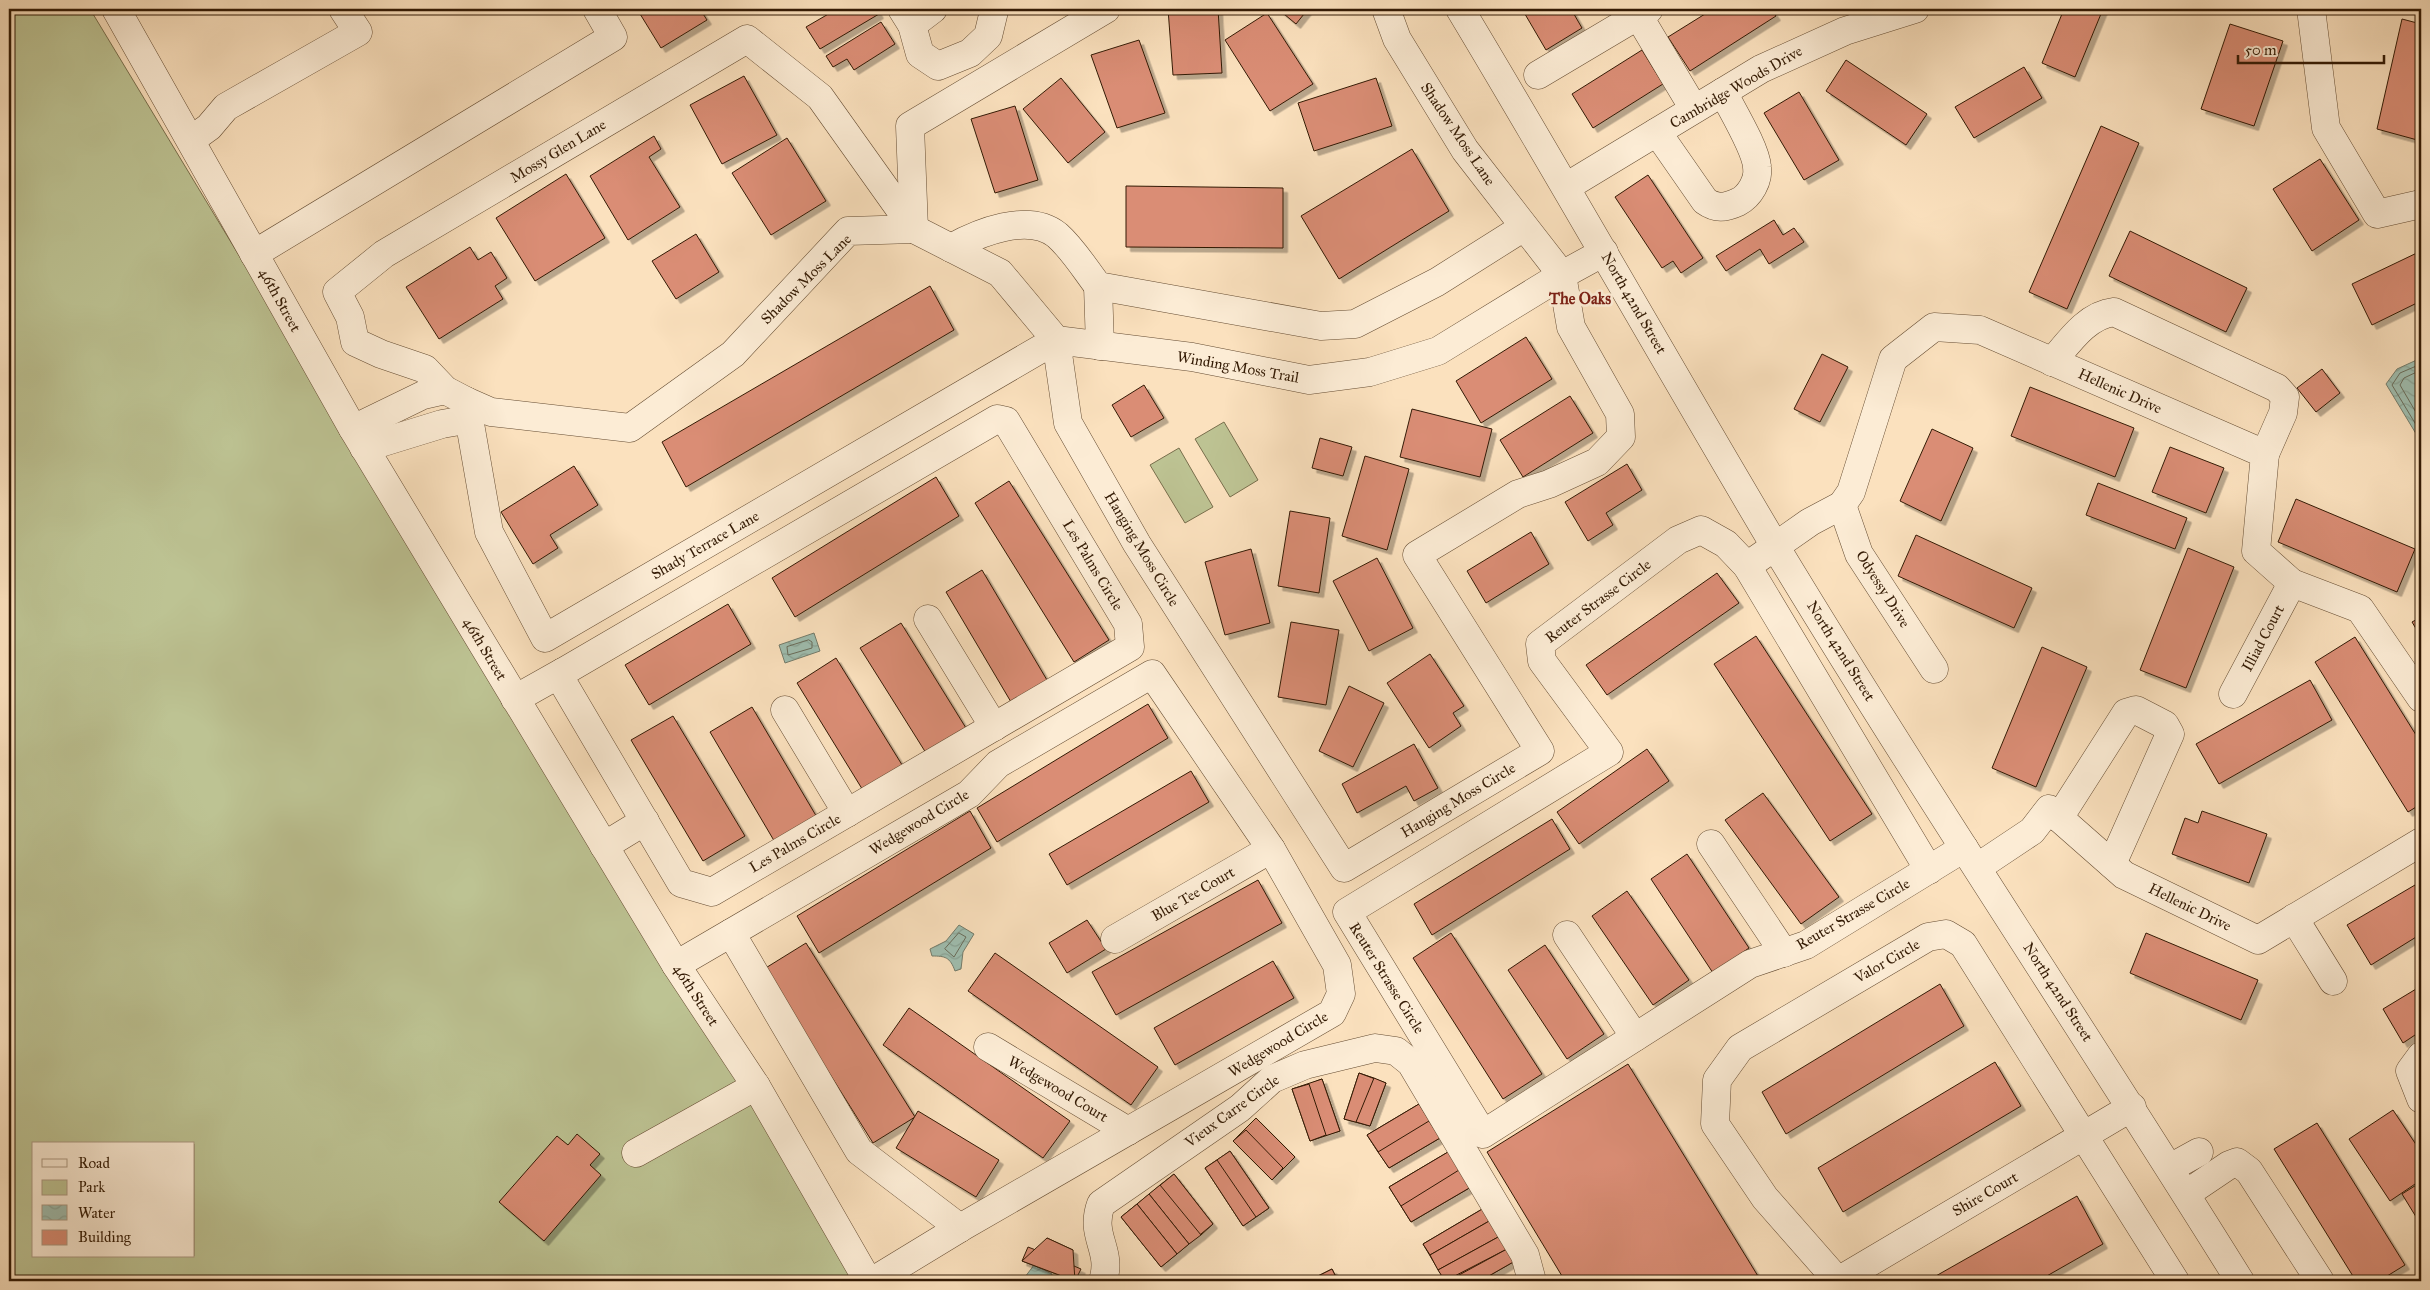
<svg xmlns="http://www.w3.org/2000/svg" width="2430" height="1290" font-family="'IM FELL Great Primer',serif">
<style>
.green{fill:#bdc393;stroke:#786e4c;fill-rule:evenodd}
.water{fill:url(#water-waves);stroke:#747c6b}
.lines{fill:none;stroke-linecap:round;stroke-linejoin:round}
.shore{stroke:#696c5a;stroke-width:1}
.building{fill:#da8d75;stroke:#331a04;filter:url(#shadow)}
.minor-casing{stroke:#654c32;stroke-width:29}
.minor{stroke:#fcecd5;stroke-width:28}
.labels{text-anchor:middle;stroke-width:5;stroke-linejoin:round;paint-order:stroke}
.street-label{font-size:15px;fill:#331a04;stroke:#fcecd5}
.neighbourhood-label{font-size:16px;font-weight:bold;fill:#7a1f14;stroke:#fcecd5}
</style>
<defs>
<pattern id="water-waves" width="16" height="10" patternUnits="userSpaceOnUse" patternTransform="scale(1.25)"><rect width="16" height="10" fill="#9fbeb0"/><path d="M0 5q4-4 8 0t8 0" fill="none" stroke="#89a396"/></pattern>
<filter id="shadow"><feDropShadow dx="4.5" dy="4.5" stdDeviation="0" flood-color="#0004"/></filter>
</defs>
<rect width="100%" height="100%" fill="#fbe1be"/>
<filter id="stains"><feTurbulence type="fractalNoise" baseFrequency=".004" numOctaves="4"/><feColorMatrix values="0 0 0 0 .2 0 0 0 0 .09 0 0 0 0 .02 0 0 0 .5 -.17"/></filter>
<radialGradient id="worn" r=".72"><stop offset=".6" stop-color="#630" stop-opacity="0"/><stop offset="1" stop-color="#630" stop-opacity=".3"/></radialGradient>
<g class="green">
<path d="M9 9H90L859 1281H9ZM34 1144H194V1256H34Z"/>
<path d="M1224 422 1258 480 1230 497 1195 439Z"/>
<path d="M1179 448 1213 507 1185 523 1150 465Z"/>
</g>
<g class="water">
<path d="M2421 358V442L2386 384 2397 369Z"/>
<path d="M814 633 820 651 785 663 779 645Z"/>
<path d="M959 925 974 934 963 952 961 969 955 971C950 957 945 956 932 956L930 949 946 941Z"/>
<path d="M1034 1265 1052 1274 1050 1281H1022Z"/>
</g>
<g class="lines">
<g class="shore">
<path d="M2421 364 2400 373 2392 385 2421 433"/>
<path d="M2421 370 2404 378 2400 385 2421 421"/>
<path d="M809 640 812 642V648L788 655 787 647Z"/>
<path d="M959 933 966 937 954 957 945 949Z"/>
</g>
</g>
<g class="building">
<path d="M637 9H700L707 20 661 48Z"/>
<path d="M837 9H876L879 14 820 49 806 27Z"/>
<path d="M1168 9H1218L1222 73 1173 75Z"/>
<path d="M1278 9H1308L1296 24Z"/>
<path d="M1522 9H1571L1582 28 1546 50Z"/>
<path d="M1713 9H1771L1776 16 1690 71 1668 37Z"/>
<path d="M2064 9H2103L2075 77 2042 63Z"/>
<path d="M1267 13 1313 84 1270 111 1225 40Z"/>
<path d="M2402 19 2421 24V141L2377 129Z"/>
<path d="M881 22 895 44 854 70 847 59 833 67 826 56Z"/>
<path d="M2230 24 2283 41 2254 126 2201 109Z"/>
<path d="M1139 40 1165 113 1117 128 1091 55Z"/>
<path d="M1642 50 1663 84 1593 128 1572 94Z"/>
<path d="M1846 60 1927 114 1906 145 1826 91Z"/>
<path d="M2024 67 2042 98 1974 138 1955 107Z"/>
<path d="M744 76 777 135 722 164 690 105Z"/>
<path d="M1061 78 1105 132 1068 163 1023 109Z"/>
<path d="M1376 78 1392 126 1314 151 1298 103Z"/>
<path d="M1799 92 1839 160 1804 180 1764 113Z"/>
<path d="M1015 106 1038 180 995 193 971 119Z"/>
<path d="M2101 126 2139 143 2067 309 2029 292Z"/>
<path d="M654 136 661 149 649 157 680 207 628 240 590 176Z"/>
<path d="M787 138 826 201 771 235 732 173Z"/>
<path d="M1412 149 1449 211 1339 279 1301 216Z"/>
<path d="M2320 159 2359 220 2312 251 2273 189Z"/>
<path d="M566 174 605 238 535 281 496 218Z"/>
<path d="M1648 175 1703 258 1681 273 1673 261 1662 268 1615 197Z"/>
<path d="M1126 186 1283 188V248L1126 247Z"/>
<path d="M1774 220 1783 235 1794 228 1804 242 1769 264 1760 249 1726 271 1716 256Z"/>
<path d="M2130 231 2247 288 2226 332 2109 276Z"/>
<path d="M696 234 719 272 676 299 652 261Z"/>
<path d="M470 247 478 260 491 252 507 278 495 286 503 299 439 339 406 287Z"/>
<path d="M2421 251V301L2372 325 2352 284Z"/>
<path d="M930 286 954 330 686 487 662 442Z"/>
<path d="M1526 337 1552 379 1481 423 1456 381Z"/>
<path d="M1822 354 1848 367 1820 422 1794 409Z"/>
<path d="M2322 369 2340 393 2316 412 2297 388Z"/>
<path d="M1144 385 1164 418 1131 437 1112 405Z"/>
<path d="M2030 387 2134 428 2115 477 2011 436Z"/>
<path d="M1570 396 1593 433 1523 477 1500 440Z"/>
<path d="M1412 409 1492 429 1480 477 1400 457Z"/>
<path d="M1932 429 1973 448 1941 521 1900 501Z"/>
<path d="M1320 438 1352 447 1343 476 1312 468Z"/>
<path d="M2170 447 2224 468 2206 513 2152 492Z"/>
<path d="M1365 456 1409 469 1387 550 1342 536Z"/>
<path d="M1627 464 1642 490 1606 513 1613 525 1588 541 1565 502Z"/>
<path d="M574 466 598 505 550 535 558 548 533 564 501 512Z"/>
<path d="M936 477 959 516 795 617 772 578Z"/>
<path d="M1009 481 1109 640 1074 662 975 503Z"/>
<path d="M2098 483 2187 518 2175 549 2086 515Z"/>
<path d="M2296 499 2415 549 2397 592 2278 542Z"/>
<path d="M1290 511 1330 518 1319 593 1278 586Z"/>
<path d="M1531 532 1549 564 1486 603 1467 571Z"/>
<path d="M1916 535 2032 588 2014 628 1898 576Z"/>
<path d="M2188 548 2234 567 2186 688 2140 670Z"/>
<path d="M1251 549 1270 623 1225 635 1205 562Z"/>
<path d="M1377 558 1413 628 1369 651 1333 581Z"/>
<path d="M982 570 1047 680 1011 702 946 592Z"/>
<path d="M1717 573 1739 603 1607 695 1586 665Z"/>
<path d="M728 604 751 644 649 705 625 665Z"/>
<path d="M2421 617V637L2412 622Z"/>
<path d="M1291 622 1339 630 1326 705 1278 697Z"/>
<path d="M901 623 966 728 926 753 860 648Z"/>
<path d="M1756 636 1872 814 1830 841 1714 664Z"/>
<path d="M2355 637 2421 743V804L2408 812 2315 662Z"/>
<path d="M2042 647 2087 667 2036 787 1992 768Z"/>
<path d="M1430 654 1464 706 1453 713 1461 726 1429 748 1387 683Z"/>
<path d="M836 658 904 768 864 792 797 683Z"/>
<path d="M2310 680 2332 720 2219 784 2196 744Z"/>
<path d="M1349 686 1384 703 1353 767 1319 751Z"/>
<path d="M1148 704 1168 738 997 842 977 808Z"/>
<path d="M752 707 818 819 776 844 710 732Z"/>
<path d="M673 716 745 836 703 861 631 740Z"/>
<path d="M1414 744 1438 788 1414 801 1406 786 1357 813 1342 784Z"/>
<path d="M1647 749 1669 781 1579 844 1557 812Z"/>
<path d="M1191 771 1209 802 1067 885 1049 854Z"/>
<path d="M1763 793 1839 897 1801 924 1725 820Z"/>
<path d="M970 811 991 848 819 953 797 916Z"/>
<path d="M2202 811 2267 834 2249 883 2172 854 2185 818 2198 823Z"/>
<path d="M1552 819 1570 849 1432 935 1414 904Z"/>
<path d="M1687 854 1749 948 1713 973 1651 879Z"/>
<path d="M1258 880 1282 923 1116 1015 1092 972Z"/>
<path d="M2415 885 2421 896V934L2371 965 2347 925Z"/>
<path d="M1627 891 1689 980 1653 1005 1592 916Z"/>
<path d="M1087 920 1106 949 1067 973 1049 943Z"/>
<path d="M1451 933 1542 1074 1503 1099 1413 958Z"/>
<path d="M2146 933 2258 980 2241 1020 2130 973Z"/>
<path d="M806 943 915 1117 873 1143 764 969Z"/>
<path d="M1545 945 1604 1034 1567 1059 1508 970Z"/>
<path d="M995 953 1158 1067 1131 1105 968 991Z"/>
<path d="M1273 961 1294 998 1175 1065 1154 1028Z"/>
<path d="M1940 984 1964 1026 1786 1134 1762 1092Z"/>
<path d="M2421 986V1031L2403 1043 2383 1009Z"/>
<path d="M909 1008 1070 1121 1043 1158 883 1045Z"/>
<path d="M1995 1062 2021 1106 1843 1212 1818 1168Z"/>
<path d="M1628 1064 1761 1281H1565L1487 1152Z"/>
<path d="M1359 1073 1374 1078 1356 1122 1344 1119Z"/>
<path d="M1359 1073 1386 1083 1370 1126 1344 1119Z"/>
<path d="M1374 1078 1386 1083 1370 1126 1356 1122Z"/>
<path d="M1322 1079 1340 1131 1326 1135 1309 1084Z"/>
<path d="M1322 1079 1340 1131 1310 1141 1292 1089Z"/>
<path d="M1309 1084 1326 1135 1310 1141 1292 1089Z"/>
<path d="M1419 1104 1429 1121 1378 1152 1367 1135Z"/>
<path d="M1419 1104 1440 1138 1389 1168 1367 1135Z"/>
<path d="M2393 1110 2421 1152V1180L2390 1201 2349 1139Z"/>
<path d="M918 1111 999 1160 976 1197 896 1148Z"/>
<path d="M1256 1118 1295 1157 1283 1168 1246 1130Z"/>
<path d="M1256 1118 1295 1157 1272 1180 1233 1141Z"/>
<path d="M1429 1121 1440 1138 1389 1168 1378 1152Z"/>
<path d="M2317 1123 2405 1265 2379 1281H2356L2274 1149Z"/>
<path d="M1246 1130 1283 1168 1272 1180 1233 1141Z"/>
<path d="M577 1134 600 1154 590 1165 601 1175 544 1241 499 1202 557 1136 568 1145Z"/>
<path d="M1230 1151 1269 1208 1256 1217 1217 1160Z"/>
<path d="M1230 1151 1269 1208 1243 1226 1205 1168Z"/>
<path d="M1448 1152 1459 1170 1401 1206 1389 1187Z"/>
<path d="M1448 1152 1471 1187 1411 1222 1389 1187Z"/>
<path d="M1217 1160 1256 1217 1243 1226 1205 1168Z"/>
<path d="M1459 1170 1471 1187 1411 1222 1401 1206Z"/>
<path d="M1174 1174 1213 1224 1201 1235 1160 1185Z"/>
<path d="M1174 1174 1213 1224 1161 1267 1121 1217Z"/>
<path d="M2421 1182V1225L2402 1194Z"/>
<path d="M1160 1185 1201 1235 1189 1244 1149 1194Z"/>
<path d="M1149 1194 1189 1244 1177 1254 1137 1204Z"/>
<path d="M2077 1196 2103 1244 2038 1281H1927Z"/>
<path d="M1137 1204 1177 1254 1161 1267 1121 1217Z"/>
<path d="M1484 1208 1515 1261 1480 1281H1445L1423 1244Z"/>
<path d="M1484 1208 1491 1220 1430 1255 1423 1244Z"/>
<path d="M1491 1220 1500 1236 1438 1270 1430 1255Z"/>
<path d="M1500 1236 1507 1249 1445 1281 1438 1270Z"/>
<path d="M1047 1238 1073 1250 1067 1263 1081 1269 1075 1281 1022 1261 1028 1247 1041 1252Z"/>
<path d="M1047 1238 1073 1250 1075 1281 1022 1261Z"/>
<path d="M1507 1249 1515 1261 1480 1281H1448Z"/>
<path d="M1332 1269 1337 1279 1333 1281H1308Z"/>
<path d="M1332 1269 1338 1281H1308Z"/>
</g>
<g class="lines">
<g class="minor-casing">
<g id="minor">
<path d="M116 9 353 429 676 965 756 1086 868 1281"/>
<path d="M902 9 912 25 920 54 938 66 970 53 988 36 994 11 993 9"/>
<path d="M1386 9 1397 39 1465 150 1562 275 1571 327 1620 414 1621 437 1597 462 1549 484 1518 494 1417 555 1540 751 1344 868 1137 544 1068 423 1056 340 545 638 489 532 466 401 445 390 425 369 381 354 355 342 350 317 337 292 384 254 747 39 820 97 914 229 1000 273 1056 340 1192 357 1309 380 1370 372 1438 351 1562 275 1604 252"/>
<path d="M1460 9C1567 187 1669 368 1775 546 1925 794 2087 1035 2240 1281"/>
<path d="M2311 9 2326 128 2377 214 2421 204"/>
<path d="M1638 15 1694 109"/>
<path d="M912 25 933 9"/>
<path d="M1538 75 1649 9"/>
<path d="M1657 132 1705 201C1716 209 1725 208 1738 202 1750 196 1759 180 1757 167 1756 149 1732 110 1723 92"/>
<path d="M191 140 209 127 226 107 358 32 343 9"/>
<path d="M1566 187 1761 69 1845 31 1915 9"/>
<path d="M914 229 910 126 1106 9"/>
<path d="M951 248C978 233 1028 212 1057 235 1073 249 1085 269 1098 286L1321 326 1355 324 1437 282 1524 227"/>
<path d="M254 254 613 37 597 9"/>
<path d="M1098 286 1100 346"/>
<path d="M2052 362C2069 342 2087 315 2114 312L2277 388 2285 397 2283 413 2265 454"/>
<path d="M466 401 491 412 630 428 733 354 848 231 914 229"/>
<path d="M997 419 1006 421 1128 624 1130 647 712 892 681 883 562 681 563 672Z"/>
<path d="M353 429 423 395 445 390"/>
<path d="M364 448 442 424 471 419"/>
<path d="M1842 505 1859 554 1934 669"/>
<path d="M1747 566 1929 870"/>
<path d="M928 619 994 727"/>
<path d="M2233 694 2292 583"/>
<path d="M515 699 563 672"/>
<path d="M785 710 847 813"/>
<path d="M2059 818 2126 713 2136 710 2165 725 2170 734 2112 864"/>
<path d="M1711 844 1784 953"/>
<path d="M604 846 645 821"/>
<path d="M1964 848 1806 945 1750 964 1483 1134 1347 912 1609 752 1542 661 1540 644 1678 540 1701 530 1726 544 1747 566 1810 522 1842 505 1851 492 1893 359 1934 327 1980 330 2265 454 2256 551 2292 583 2360 609 2421 698"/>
<path d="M1978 867 2032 831 2049 809 2124 875 2258 940 2421 842"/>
<path d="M2294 918 2333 981"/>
<path d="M731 933 859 1151 960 1228"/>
<path d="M1567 935 1635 1037"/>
<path d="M1115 939 1271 849"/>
<path d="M676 965 969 794 998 764 1152 674 1271 849 1337 965 1341 994 1332 1013 960 1228 873 1281"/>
<path d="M988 1047 1128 1131"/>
<path d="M2421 1056 2410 1071 2421 1099"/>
<path d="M636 1153 756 1086"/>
<path d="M2170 1168 2199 1152"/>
<path d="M2186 1194 2229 1165 2237 1162 2249 1171 2320 1281"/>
<path d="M1103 1281C1113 1249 1089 1237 1101 1204L1240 1108 1272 1079 1305 1065 1375 1048 1396 1051 1411 1063 1525 1255 1532 1281"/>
<path d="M1838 1281 1765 1198 1715 1124 1717 1080 1740 1048 1928 937 1946 934 1963 944 2175 1281"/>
<path d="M1838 1281 2132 1107"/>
</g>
</g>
<use href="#minor" class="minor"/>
</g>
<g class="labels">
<g class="street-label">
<text transform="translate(1736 87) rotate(-30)" y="5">Cambridge Woods Drive</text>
<text transform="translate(1458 134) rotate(56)" y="5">Shadow Moss Lane</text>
<text transform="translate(558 151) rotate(-31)" y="5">Mossy Glen Lane</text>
<text transform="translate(806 279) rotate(-45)" y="5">Shadow Moss Lane</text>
<text transform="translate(280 300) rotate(61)" y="5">46th Street</text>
<text transform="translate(1634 303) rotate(60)" y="5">North 42nd Street</text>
<text transform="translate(1238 367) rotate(10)" y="5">Winding Moss Trail</text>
<text transform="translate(2120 391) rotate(24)" y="5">Hellenic Drive</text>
<text transform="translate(705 545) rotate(-30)" y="5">Shady Terrace Lane</text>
<text transform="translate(1142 549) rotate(59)" y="5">Hanging Moss Circle</text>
<text transform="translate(1093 565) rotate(59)" y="5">Les Palms Circle</text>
<text transform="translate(1883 589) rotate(58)" y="5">Odyessy Drive</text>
<text transform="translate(1598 601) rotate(-37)" y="5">Reuter Strasse Circle</text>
<text transform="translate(2263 638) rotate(-62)" y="5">Illiad Court</text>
<text transform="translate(485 649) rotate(59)" y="5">46th Street</text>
<text transform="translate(1841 651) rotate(58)" y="5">North 42nd Street</text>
<text transform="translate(1458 800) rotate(-31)" y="5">Hanging Moss Circle</text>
<text transform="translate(919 822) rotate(-31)" y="5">Wedgewood Circle</text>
<text transform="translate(795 843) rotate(-30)" y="5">Les Palms Circle</text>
<text transform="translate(1193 894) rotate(-30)" y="5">Blue Tee Court</text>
<text transform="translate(2190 907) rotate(26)" y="5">Hellenic Drive</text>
<text transform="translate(1853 914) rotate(-30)" y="5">Reuter Strasse Circle</text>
<text transform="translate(1887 961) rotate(-30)" y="5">Valor Circle</text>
<text transform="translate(1387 978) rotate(58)" y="5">Reuter Strasse Circle</text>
<text transform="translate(2058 992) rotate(57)" y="5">North 42nd Street</text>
<text transform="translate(696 995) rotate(57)" y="5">46th Street</text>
<text transform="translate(1278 1044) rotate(-31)" y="5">Wedgewood Circle</text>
<text transform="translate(1058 1089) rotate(31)" y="5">Wedgewood Court</text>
<text transform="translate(1232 1111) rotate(-36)" y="5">Vieux Carre Circle</text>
<text transform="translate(1985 1194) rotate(-30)" y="5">Shire Court</text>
</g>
<g class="neighbourhood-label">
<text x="1580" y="304">The Oaks</text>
</g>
</g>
<rect width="2430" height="1290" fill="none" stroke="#fbe1be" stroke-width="30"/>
<rect x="10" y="10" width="2410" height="1270" fill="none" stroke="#331a04" stroke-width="2.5"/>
<rect x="15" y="15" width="2400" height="1260" fill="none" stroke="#331a04"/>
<rect x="32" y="1142" width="162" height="115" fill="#fcecd5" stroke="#ac9881"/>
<rect x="42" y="1159" width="25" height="8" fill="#fcecd5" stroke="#ac9881"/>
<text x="78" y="1168" font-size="15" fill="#331a04">Road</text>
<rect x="42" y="1180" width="25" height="15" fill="#bdc393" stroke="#ac9881"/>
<text x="78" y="1192" font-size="15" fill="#331a04">Park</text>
<rect x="42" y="1205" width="25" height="15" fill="url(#water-waves)" stroke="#ac9881"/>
<text x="78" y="1218" font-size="15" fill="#331a04">Water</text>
<rect x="42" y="1230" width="25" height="15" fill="#da8d75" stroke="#ac9881"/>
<text x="78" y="1242" font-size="15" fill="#331a04">Building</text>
<path d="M2238 55v8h146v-8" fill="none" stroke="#331a04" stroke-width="2.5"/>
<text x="2245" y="55" font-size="15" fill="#331a04" stroke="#fcecd5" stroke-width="4" paint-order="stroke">50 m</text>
<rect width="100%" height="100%" filter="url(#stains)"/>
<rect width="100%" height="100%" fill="url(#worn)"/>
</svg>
